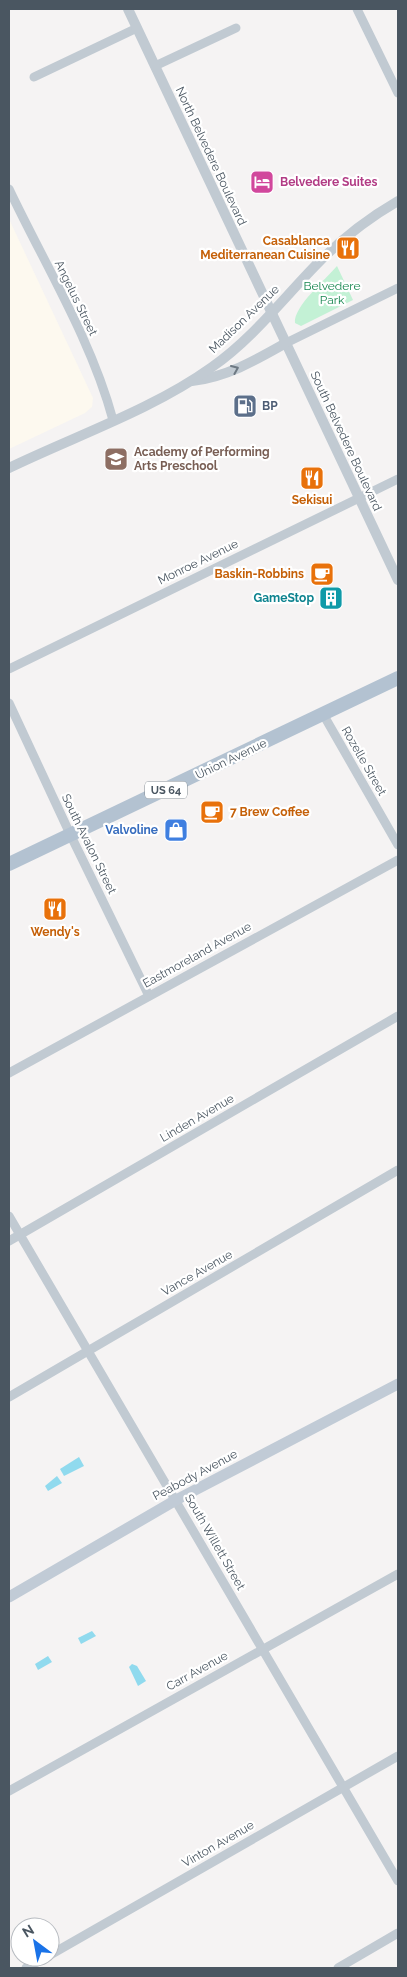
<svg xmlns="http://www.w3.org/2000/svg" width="407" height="1977" font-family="Raleway,sans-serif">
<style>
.commercial{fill:#fdf9ef}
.green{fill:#c3f1d5}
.water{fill:#90daee}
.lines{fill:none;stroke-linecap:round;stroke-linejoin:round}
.minor{stroke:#c1cad2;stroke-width:9}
.tertiary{stroke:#c1cad2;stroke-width:10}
.secondary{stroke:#c1cbd6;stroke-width:11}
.primary{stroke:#b3c2d1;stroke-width:14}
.oneway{stroke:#6e7983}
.labels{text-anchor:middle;stroke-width:4.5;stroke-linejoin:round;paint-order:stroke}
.shield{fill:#fff;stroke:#808990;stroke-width:1}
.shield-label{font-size:11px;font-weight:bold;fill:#4a5661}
.street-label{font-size:12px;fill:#4a5661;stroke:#fff}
.hotel-label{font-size:12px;font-weight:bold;fill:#b23c85;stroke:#fff;text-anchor:start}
.food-label{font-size:12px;font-weight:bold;fill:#c56008;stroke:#fff;text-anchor:end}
.park-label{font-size:12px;fill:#17864f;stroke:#fff}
.service-label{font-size:12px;font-weight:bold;fill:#4e5e75;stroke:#fff;text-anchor:start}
.education-label{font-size:12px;font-weight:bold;fill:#785e54;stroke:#fff;text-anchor:start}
.culture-label{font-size:12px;font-weight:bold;fill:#0d838f;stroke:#fff;text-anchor:end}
.shop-label{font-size:12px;font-weight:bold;fill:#366cbe;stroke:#fff;text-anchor:end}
</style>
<rect width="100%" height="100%" fill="#f5f3f3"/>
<path class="commercial" d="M9 219 93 398 92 407 85 413 9 449Z"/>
<path class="green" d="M337 266 353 300 301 326 295 323C293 307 326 279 337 266Z"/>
<g class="water">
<path d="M79 1457 84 1466 64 1476 60 1469Z"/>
<path d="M57 1476 62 1483 48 1491 45 1486Z"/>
<path d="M92 1631 96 1636 81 1644 78 1638Z"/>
<path d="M48 1656 52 1662 38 1670 35 1664Z"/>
<path d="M132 1664 137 1666 146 1681 138 1686 129 1667Z"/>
</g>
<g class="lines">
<g class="minor">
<path d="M357 9 398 93"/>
<path d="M155 66 236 28"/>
<path d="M34 77 137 28"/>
<path d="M9 189C45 265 91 339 113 420"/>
<path d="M286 343 398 288"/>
<path d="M9 669 398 479"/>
<path d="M9 703 71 836 149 996"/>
<path d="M323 714 398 845"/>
<path d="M9 1073 398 860"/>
<path d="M9 1216 398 1881"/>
<path d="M9 1241 398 1016"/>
<path d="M9 1397 398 1170"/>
<path d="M9 1791 398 1574"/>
<path d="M50 1955 398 1756"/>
<path d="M26 1968 46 1957"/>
<path d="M338 1968 398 1933"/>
</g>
<g class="tertiary">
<path d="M128 9 398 580"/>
<path d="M192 381C227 377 256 360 286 343"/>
<path d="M9 468C75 436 152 410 212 367 251 340 282 300 315 266 340 240 367 219 398 201"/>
</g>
<path class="secondary" d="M9 1597 176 1500 398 1384"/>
<path class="primary" d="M9 864 398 678"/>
</g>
<defs><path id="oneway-chevron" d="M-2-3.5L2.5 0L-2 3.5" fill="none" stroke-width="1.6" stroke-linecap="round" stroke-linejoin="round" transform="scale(1.25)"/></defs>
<use class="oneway" href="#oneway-chevron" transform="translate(235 369) rotate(-23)"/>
<defs>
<g id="hotel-square" transform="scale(1.25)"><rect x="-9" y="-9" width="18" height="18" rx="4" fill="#d1479c" stroke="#fff"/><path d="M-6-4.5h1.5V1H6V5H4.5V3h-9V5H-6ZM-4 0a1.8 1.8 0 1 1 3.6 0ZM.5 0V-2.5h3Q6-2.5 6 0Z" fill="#fff"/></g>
<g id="restaurant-square" transform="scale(1.25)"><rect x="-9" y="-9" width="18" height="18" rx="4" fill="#e8710a" stroke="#fff"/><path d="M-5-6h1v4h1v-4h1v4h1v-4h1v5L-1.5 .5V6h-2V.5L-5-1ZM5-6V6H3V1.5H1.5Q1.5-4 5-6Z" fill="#fff"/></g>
<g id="fuel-square" transform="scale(1.25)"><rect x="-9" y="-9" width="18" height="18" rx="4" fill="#5c6f8a" stroke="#fff"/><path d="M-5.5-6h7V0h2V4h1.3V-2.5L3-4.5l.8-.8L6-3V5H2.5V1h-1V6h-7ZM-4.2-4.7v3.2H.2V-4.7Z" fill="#fff"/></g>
<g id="school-square" transform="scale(1.25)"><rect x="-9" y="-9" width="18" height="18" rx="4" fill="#8d6e63" stroke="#fff"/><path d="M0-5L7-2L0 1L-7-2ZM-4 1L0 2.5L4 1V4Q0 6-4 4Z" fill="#fff"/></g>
<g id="cafe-square" transform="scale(1.25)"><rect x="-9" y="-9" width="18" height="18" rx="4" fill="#e8710a" stroke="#fff"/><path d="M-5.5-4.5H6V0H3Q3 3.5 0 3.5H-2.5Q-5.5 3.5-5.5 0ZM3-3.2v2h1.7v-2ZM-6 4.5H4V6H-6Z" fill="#fff"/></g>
<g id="building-square" transform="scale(1.25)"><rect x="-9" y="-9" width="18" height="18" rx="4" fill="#0f9aa8" stroke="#fff"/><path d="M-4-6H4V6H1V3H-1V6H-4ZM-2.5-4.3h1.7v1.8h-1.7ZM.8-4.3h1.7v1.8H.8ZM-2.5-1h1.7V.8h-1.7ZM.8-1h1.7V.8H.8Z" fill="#fff"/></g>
<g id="shop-square" transform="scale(1.25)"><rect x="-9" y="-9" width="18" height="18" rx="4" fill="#3f7fe0" stroke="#fff"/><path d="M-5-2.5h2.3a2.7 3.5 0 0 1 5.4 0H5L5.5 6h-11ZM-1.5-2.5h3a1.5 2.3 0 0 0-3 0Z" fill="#fff"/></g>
</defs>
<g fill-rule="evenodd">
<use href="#hotel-square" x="262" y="182"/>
<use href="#restaurant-square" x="348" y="248"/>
<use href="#fuel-square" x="245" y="406"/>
<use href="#school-square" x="116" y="459"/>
<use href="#restaurant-square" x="312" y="478"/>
<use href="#cafe-square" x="322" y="574"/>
<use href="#building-square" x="331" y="598"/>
<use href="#cafe-square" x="212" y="812"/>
<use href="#shop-square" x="176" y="830"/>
<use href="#restaurant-square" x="55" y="909"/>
</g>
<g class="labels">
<rect class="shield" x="145" y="781.5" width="42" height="17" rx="4"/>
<g class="shield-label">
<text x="166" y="794">US 64</text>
</g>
<g class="street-label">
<text transform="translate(211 156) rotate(65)" y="4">North Belvedere Boulevard</text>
<text transform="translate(76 298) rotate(64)" y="4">Angelus Street</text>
<text transform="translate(244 319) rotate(-44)" y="4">Madison Avenue</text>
<text transform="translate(346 441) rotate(65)" y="4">South Belvedere Boulevard</text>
<text transform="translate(198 562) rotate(-26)" y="4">Monroe Avenue</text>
<text transform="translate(231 759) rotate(-26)" y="4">Union Avenue</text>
<text transform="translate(364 761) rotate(60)" y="4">Rozelle Street</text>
<text transform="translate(89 844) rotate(64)" y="4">South Avalon Street</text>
<text transform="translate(197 955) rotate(-29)" y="4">Eastmoreland Avenue</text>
<text transform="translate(197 1118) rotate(-30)" y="4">Linden Avenue</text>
<text transform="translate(197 1273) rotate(-30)" y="4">Vance Avenue</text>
<text transform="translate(195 1475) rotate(-28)" y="4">Peabody Avenue</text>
<text transform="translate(215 1542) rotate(60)" y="4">South Willett Street</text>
<text transform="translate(197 1671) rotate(-29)" y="4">Carr Avenue</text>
<text transform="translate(218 1844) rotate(-30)" y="4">Vinton Avenue</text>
</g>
<g class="hotel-label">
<text x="280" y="186">Belvedere Suites</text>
</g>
<g class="food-label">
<text x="330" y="245">Casablanca<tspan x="330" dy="14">Mediterranean Cuisine</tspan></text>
<text x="312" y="504" text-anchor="middle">Sekisui</text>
<text x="304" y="578">Baskin-Robbins</text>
<text x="230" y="816" text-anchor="start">7 Brew Coffee</text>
<text x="55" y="936" text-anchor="middle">Wendy's</text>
</g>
<g class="park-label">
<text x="332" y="290">Belvedere<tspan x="332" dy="14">Park</tspan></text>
</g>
<g class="service-label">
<text x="262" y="410">BP</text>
</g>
<g class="education-label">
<text x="134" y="456">Academy of Performing<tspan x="134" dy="14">Arts Preschool</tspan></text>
</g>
<g class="culture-label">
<text x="314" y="602">GameStop</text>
</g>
<g class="shop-label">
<text x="158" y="834">Valvoline</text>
</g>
</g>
<rect width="407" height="1977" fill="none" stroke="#4a5661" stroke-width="20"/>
<g transform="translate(35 1942) rotate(328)"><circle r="24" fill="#ffffff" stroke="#b7bbc0"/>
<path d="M0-4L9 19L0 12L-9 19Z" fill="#1a73e8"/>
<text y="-8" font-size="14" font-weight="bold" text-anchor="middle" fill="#4a5661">N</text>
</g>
</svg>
